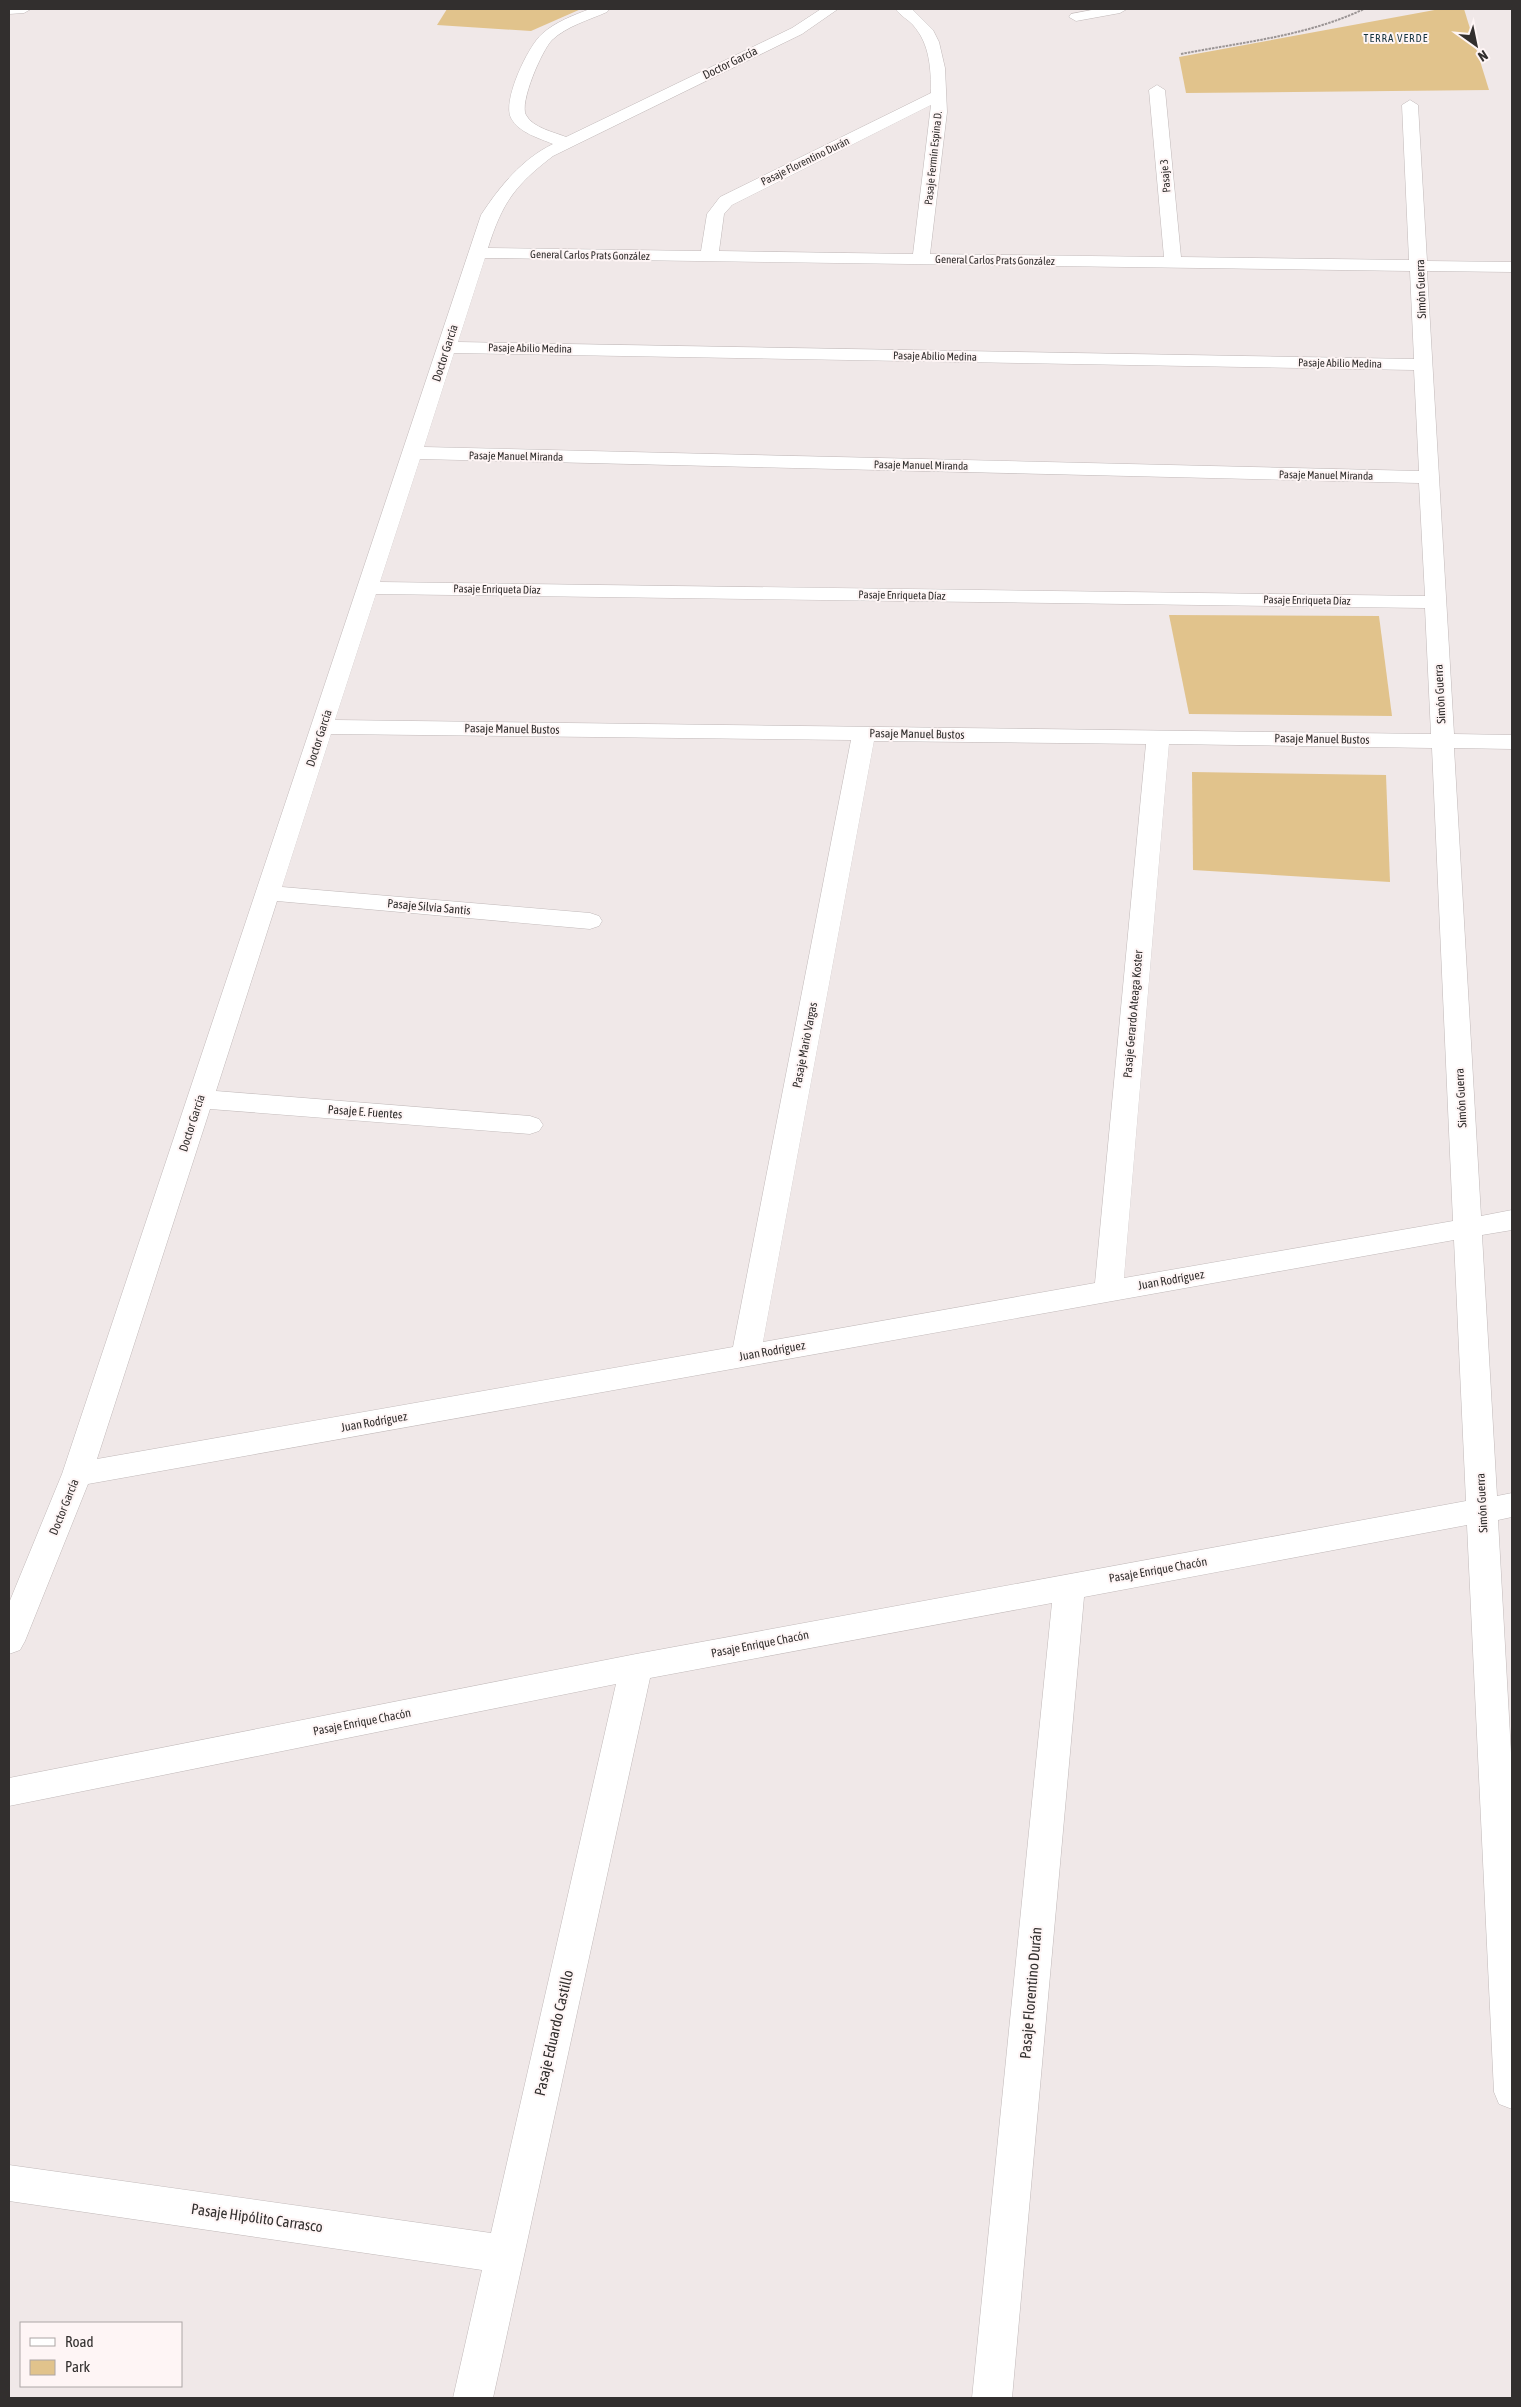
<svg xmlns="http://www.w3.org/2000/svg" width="1521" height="2407" font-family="'Asap Condensed',sans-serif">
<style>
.green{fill:#e1c38c}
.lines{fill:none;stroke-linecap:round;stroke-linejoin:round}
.minor-casing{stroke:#c1b9b9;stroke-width:1}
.primary-casing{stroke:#c1b9b9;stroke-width:1}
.path{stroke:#9b9595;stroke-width:2;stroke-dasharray:2.5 1;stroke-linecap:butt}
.minor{fill:#fff;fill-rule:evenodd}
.primary{fill:#fff;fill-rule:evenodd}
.labels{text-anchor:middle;stroke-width:4;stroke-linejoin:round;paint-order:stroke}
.far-neighbourhood-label{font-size:11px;letter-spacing:1px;fill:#16343f;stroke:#fef5f5}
.far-street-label{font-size:11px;fill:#322f2e;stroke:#fef5f5}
.street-label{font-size:12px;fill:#322f2e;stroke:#fef5f5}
.near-street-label{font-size:15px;fill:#322f2e;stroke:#fef5f5}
</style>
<rect width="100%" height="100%" fill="#f0e8e8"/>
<g class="green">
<path d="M447 9H581L531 31 437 25Z"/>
<path d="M1440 9H1464L1489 90 1186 93 1179 57Z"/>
<path d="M1169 615 1379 616 1392 716 1189 714Z"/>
<path d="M1192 772 1386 775 1390 882 1193 870Z"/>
</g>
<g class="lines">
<g class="minor-casing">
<g id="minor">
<path d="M590 9H609L607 12C589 20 567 26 552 40 542 50 519 103 526 115 533 128 554 132 566 137L792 28 821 9H838L802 34 553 156C515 185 502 203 488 248L701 251 707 214 720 197 931 93C931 69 930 44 913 25 908 19 900 16 896 9H912L933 30 939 42 945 68 947 112 930 254 1164 257 1149 90 1157 85 1165 90 1181 257 1409 260 1402 105 1410 100 1418 105 1427 261 1512 262V272L1427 271 1454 734 1512 735V749L1454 748 1481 1216 1512 1210V1230L1482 1235 1497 1496 1512 1493V1517L1498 1520 1512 1771V2109L1499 2104 1494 2092 1467 1525 1084 1597 1012 2398H972L1052 1603 650 1678 493 2398H453L482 2270 9 2201V2165L491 2233 616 1684 9 1806V1778L636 1654 1466 1501 1454 1240 88 1484 25 1641 20 1650 9 1654V1603L62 1474 481 215C500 186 522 159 553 144 539 138 519 133 511 118 502 101 528 46 542 34 555 22 574 15 590 9ZM931 105 913 254 719 251 724 214 732 205ZM485 258 1410 271 1414 359 458 342ZM454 353 1414 370 1419 471 424 447ZM420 459 1419 483 1425 596 380 582ZM376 594 1425 608 1431 734 335 720ZM331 734 851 740 733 1347 97 1459 210 1109 530 1134 539 1131 543 1125 539 1119 530 1116 216 1091 277 901 590 929 599 926 602 921 599 916 590 913 282 887ZM874 741 1146 744 1095 1283 763 1342ZM1169 744 1432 748 1453 1221 1124 1278Z"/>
<path d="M1097 9H1127L1120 13 1076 21 1069 17 1071 14Z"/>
</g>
</g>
<g class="primary-casing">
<path id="primary" d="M9 9H31L24 13 9 14Z"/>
</g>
<path class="path" d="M1181 54C1243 42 1307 36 1364 9"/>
<use href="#minor" class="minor"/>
<use href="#primary" class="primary"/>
</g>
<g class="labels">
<g class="far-neighbourhood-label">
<text x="1396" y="42">TERRA VERDE</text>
</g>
<g class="far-street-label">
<text transform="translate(933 158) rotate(-84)" y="4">Pasaje Fermín Espina D.</text>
<text transform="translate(805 161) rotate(-26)" y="4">Pasaje Florentino Durán</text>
<text transform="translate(1165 176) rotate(-95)" y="4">Pasaje 3</text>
<text transform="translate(590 255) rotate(1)" y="4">General Carlos Prats González</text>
<text transform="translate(995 260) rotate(1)" y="4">General Carlos Prats González</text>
<text transform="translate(530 348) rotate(1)" y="4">Pasaje Abilio Medina</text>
<text transform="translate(935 356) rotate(1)" y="4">Pasaje Abilio Medina</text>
<text transform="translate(1340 363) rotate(1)" y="4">Pasaje Abilio Medina</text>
<text transform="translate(516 456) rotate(1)" y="4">Pasaje Manuel Miranda</text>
<text transform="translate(921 465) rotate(1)" y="4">Pasaje Manuel Miranda</text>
<text transform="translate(1326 475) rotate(1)" y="4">Pasaje Manuel Miranda</text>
<text transform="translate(497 589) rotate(1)" y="4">Pasaje Enriqueta Díaz</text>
<text transform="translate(902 595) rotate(1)" y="4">Pasaje Enriqueta Díaz</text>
<text transform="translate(1307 600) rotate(1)" y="4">Pasaje Enriqueta Díaz</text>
</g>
<g class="street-label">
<text transform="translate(730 63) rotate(-26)" y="4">Doctor García</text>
<text transform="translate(1421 289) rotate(-92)" y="4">Simón Guerra</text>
<text transform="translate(445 353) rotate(-72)" y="4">Doctor García</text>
<text transform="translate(1440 694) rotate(-93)" y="4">Simón Guerra</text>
<text transform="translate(512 729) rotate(1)" y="4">Pasaje Manuel Bustos</text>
<text transform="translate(917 734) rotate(1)" y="4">Pasaje Manuel Bustos</text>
<text transform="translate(319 738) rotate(-72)" y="4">Doctor García</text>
<text transform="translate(1322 739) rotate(1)" y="4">Pasaje Manuel Bustos</text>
<text transform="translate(429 907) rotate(5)" y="4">Pasaje Silvia Santis</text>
<text transform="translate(1133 1014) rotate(-85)" y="4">Pasaje Gerardo Ateaga Koster</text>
<text transform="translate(805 1045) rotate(-79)" y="4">Pasaje Mario Vargas</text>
<text transform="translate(1461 1098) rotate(-93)" y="4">Simón Guerra</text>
<text transform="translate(365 1112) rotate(4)" y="4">Pasaje E. Fuentes</text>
<text transform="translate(192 1123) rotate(-72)" y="4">Doctor García</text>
<text transform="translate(1171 1280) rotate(-10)" y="4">Juan Rodríguez</text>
<text transform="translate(772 1351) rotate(-10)" y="4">Juan Rodríguez</text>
<text transform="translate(374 1422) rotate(-10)" y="4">Juan Rodríguez</text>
<text transform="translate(1482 1503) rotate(-93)" y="4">Simón Guerra</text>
<text transform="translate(64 1507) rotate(-68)" y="4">Doctor García</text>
<text transform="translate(1158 1570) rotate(-10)" y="4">Pasaje Enrique Chacón</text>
<text transform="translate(760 1644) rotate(-11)" y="4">Pasaje Enrique Chacón</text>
<text transform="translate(362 1722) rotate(-11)" y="4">Pasaje Enrique Chacón</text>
</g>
<g class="near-street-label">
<text transform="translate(1031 1993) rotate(-85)" y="5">Pasaje Florentino Durán</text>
<text transform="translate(554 2033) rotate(-77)" y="5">Pasaje Eduardo Castillo</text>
<text transform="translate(257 2218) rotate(8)" y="5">Pasaje Hipólito Carrasco</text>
</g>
</g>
<rect width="1521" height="2407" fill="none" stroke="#322f2e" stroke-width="20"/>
<rect x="20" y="2322" width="162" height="65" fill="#fef5f5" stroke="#aca6a5"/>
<rect x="30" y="2338" width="25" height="8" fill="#ffffff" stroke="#aca6a5"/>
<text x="65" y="2347" font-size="15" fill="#322f2e">Road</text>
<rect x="30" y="2360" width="25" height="15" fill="#e1c38c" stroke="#aca6a5"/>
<text x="65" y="2372" font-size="15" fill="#322f2e">Park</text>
<g transform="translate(1476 45) rotate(147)" stroke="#fef5f5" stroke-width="4" paint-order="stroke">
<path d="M0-4L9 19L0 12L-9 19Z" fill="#322f2e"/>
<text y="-8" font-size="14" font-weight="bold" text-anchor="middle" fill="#322f2e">N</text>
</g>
</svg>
